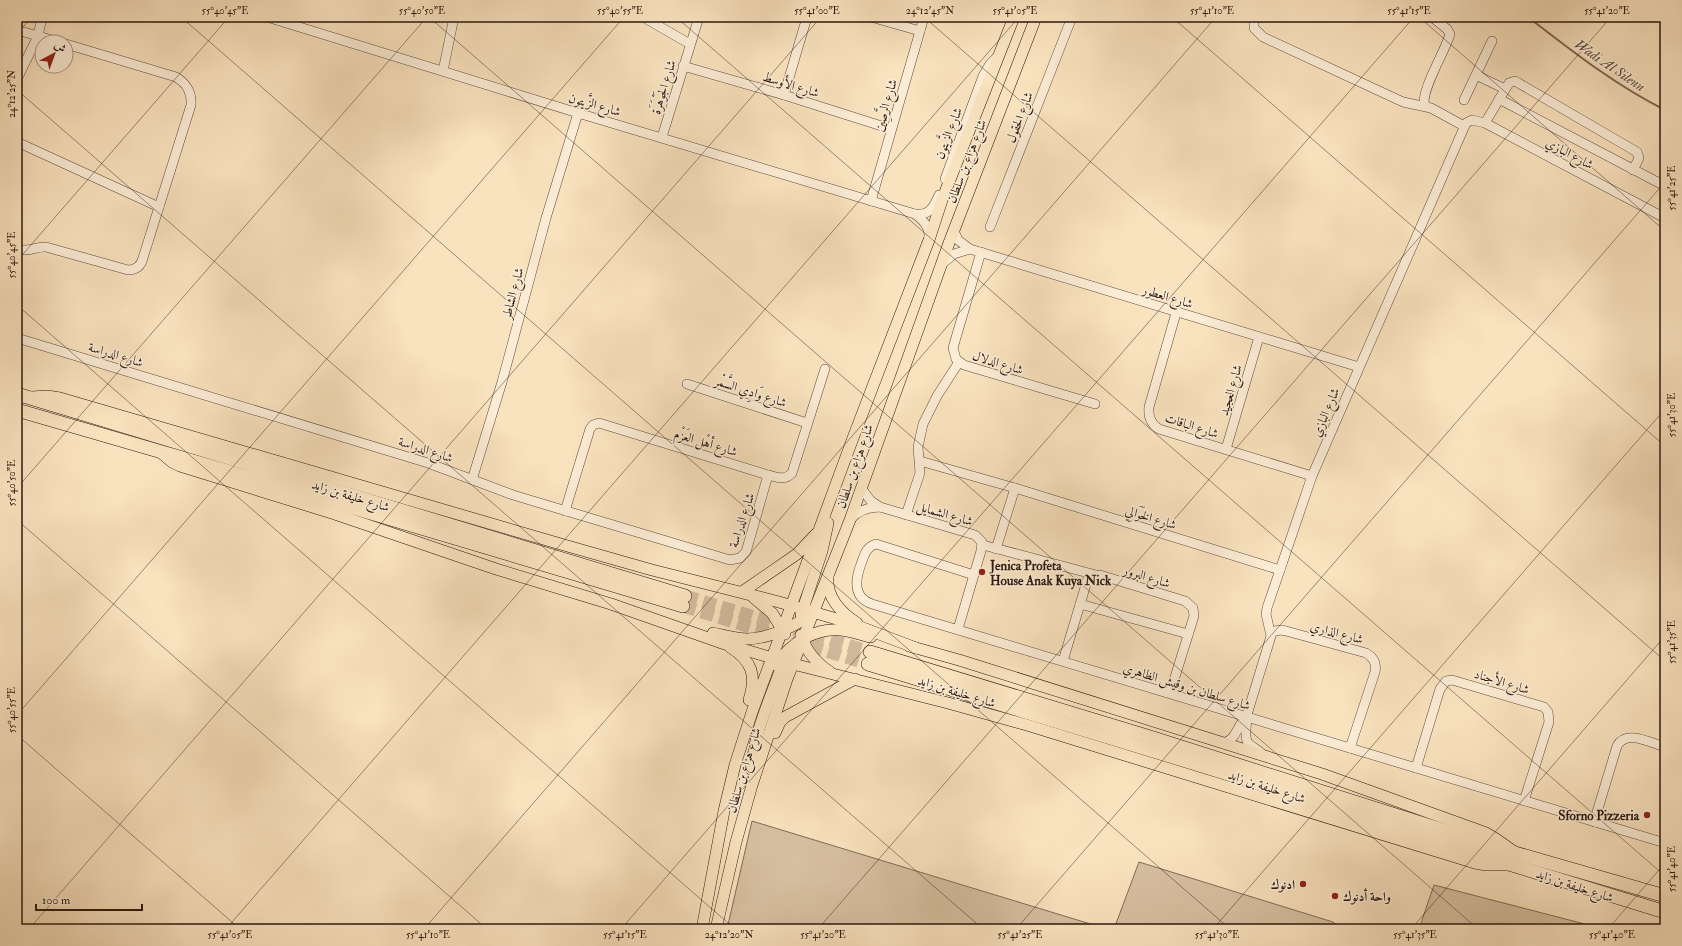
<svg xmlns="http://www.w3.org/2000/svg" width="1682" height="946" font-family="'IM FELL Double Pica',Amiri,serif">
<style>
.green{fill:#d6bfa0;stroke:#816b58}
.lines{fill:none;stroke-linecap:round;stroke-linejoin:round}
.stream{stroke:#7d6755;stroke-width:2}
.highway-tunnel{stroke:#d0b99b;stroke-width:13;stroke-dasharray:13 6;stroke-linecap:butt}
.minor-casing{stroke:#5f4a3c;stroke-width:10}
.major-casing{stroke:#2c1710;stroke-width:12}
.highway-casing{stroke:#2c1710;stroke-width:14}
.minor{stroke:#fbecd5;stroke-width:9}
.major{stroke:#f9e2be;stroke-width:11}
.highway{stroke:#f9e2be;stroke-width:13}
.ticks{fill:none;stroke:#2c1710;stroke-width:1;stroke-opacity:0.45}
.poi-dot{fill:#8f2418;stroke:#fbecd5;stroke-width:1.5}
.labels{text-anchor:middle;stroke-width:3;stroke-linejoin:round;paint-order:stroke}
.street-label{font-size:13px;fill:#2c1710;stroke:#fbecd5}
.poi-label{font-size:13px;font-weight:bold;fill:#2c1710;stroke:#fbecd5;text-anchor:start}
.water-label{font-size:14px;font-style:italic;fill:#624d3e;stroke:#fbecd5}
.neatline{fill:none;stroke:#2c1710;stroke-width:1.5}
.ticks-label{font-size:10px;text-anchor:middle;fill:#2c1710}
</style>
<rect width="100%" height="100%" fill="#f9e2be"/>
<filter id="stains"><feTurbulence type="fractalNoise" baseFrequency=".005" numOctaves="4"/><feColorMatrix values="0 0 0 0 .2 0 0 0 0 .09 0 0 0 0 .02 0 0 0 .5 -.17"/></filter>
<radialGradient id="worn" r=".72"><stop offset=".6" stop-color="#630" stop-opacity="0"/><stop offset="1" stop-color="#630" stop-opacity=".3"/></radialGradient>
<g class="green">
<path d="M752 821 1107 929H727Z"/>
<path d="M1139 862 1333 922 1341 929H1114Z"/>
<path d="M1434 885 1604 929H1419Z"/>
</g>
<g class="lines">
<path class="stream" d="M1528 17C1572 51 1615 85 1665 110"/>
<g class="highway-tunnel">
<path d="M685 596 870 652"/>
<path d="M683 606 868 664"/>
</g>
<g class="minor-casing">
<g id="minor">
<path d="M267 17 578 113 915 214C930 216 934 206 939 195"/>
<path d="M643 17 690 44"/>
<path d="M871 17 920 31"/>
<path d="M1254 17V28L1263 37 1403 102 1431 108 1464 126"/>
<path d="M17 30 59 42"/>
<path d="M683 66 784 95 891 129"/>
<path d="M443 71 454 17"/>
<path d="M1476 75 1505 89"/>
<path d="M17 79 38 36 42 17"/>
<path d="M784 95 807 17"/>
<path d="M1499 99 1665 186"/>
<path d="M1464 100 1492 41"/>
<path d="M1425 106C1419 93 1446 50 1450 34L1447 29 1432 17"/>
<path d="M1485 123 1509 83 1515 81 1637 152 1639 158 1633 170"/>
<path d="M662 137 699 17"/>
<path d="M17 142 159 207"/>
<path d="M945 179 983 76 990 64 998 56"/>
<path d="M871 201 924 17"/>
<path d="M915 214C924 221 930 227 929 239"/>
<path d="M990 227 1072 17"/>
<path d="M954 231 958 240 970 249 1359 367"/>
<path d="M17 249C28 253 36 246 46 247L128 270C136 270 141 266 143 258L191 105C192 92 187 84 176 77L66 44"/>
<path d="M981 252 953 348 956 359 964 365 1095 404"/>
<path d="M942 264 954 254 970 249"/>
<path d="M1176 313 1149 407C1148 417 1151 424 1159 429L1312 476"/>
<path d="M17 338 428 463 513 495 730 560 740 558 746 552 768 475"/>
<path d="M687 384 807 423"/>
<path d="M1226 449 1259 337"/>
<path d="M920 461 1015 488 1280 570"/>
<path d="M472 480 502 382 546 218 578 113"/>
<path d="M861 488 871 501 880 507 975 535 982 542 981 551 958 629"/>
<path d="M565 511 590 429 593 425 599 423 768 475C777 477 785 481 792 473L825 369"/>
<path d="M906 515 920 473 918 447 923 424 937 396 959 362"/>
<path d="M850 520C858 510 868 507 880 507"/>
<path d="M983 545 1096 575"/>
<path d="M996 549 1015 488"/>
<path d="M974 575 876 544C865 547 864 557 860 567 855 582 854 598 872 604L1665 843"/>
<path d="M1080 604 1188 634"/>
<path d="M1271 632 1280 630 1286 631 1366 653C1373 657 1377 663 1375 672L1350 748"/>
<path d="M1063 661 1087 581 1093 576 1100 575 1185 601 1193 608 1194 616 1170 693"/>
<path d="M1246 718C1248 726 1243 735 1248 743 1252 747 1257 749 1261 753"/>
<path d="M1224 743C1238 738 1236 726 1246 718L1271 636 1266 614 1267 608 1312 476 1466 123 1472 120 1485 123 1665 218"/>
<path d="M1416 768 1440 689 1446 681 1452 680 1544 707 1548 712 1549 722 1524 801"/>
<path d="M1594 822 1617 746C1626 729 1651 743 1665 747"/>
</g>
</g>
<g class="major-casing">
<g id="major">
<path d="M32 397 47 396 60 398 564 545 652 570 779 602 850 623 916 648"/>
<path d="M160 452 172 462 180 466 335 514 496 569 611 604 725 644 793 664 948 703 1027 725 1475 863 1486 865H1506"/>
<path d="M828 577C826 597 841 613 857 623"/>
<path d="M742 592 797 554 816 534"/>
<path d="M754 598 772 613 785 634"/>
<path d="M801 615 822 551 828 523"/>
<path d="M713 633C727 636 743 641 757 638 776 635 798 625 813 612"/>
<path d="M801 635C806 651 816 663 830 672"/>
<path d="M909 646 959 660 1322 774 1486 833 1496 839 1513 851"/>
<path d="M730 647C752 661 757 675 749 700"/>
<path d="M775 665C791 644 813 628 841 630 851 631 861 635 871 637"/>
<path d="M775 733 780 722 785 717 855 679"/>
<path d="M752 770C753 731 773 694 785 657"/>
<path d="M702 929 724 811 735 765 752 712 853 438 929 240 942 200 1014 17"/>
<path d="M716 929 736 842 752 785 787 679 850 520 949 243 1036 17"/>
</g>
</g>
<g class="highway-casing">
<g id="highway">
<path d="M17 394 685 596"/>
<path d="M17 410 300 492 683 606"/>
<path d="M870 652 1150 737 1515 853 1665 896"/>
<path d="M868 664 1212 769 1509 864 1665 912"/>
</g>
</g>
<use href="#minor" class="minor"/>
<use href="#major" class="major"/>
<use href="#highway" class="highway"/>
</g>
<path class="ticks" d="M181 17 1230 929M429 17 1478 929M676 17 1665 876M924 17 1665 661M1172 17 1665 446M1419 17 1665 231M17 34 32 17M17 90 983 929M17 261 229 17M17 305 735 929M17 488 427 17M17 520 487 929M17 715 624 17M17 735 240 929M29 929 821 17M226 929 1019 17M424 929 1216 17M621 929 1414 17M818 929 1611 17M1016 929 1665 182M1213 929 1665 409M1411 929 1665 636M1608 929 1665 863"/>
<g class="poi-dot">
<circle cx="982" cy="572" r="4"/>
<circle cx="1647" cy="815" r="4"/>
<circle cx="1303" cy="884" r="4"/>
<circle cx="1335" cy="896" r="4"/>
</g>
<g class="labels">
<g class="street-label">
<text transform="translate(791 84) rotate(17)" y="5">شارع الأوسط</text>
<text transform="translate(663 87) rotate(-73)" y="5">شارع الجَوْهَرَة</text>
<text transform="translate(595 104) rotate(16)" y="5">شارع الزَّيتون</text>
<text transform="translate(885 105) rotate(-74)" y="5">شارع الرَّصِين</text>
<text transform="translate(1019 117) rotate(-69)" y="5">شارع الحقول</text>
<text transform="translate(948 133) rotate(-69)" y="5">شارع الزَّيتون</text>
<text transform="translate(1570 153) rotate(28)" y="5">شارع البازي</text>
<text transform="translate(966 161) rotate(-69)" y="5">شارع هزاع بن سلطان</text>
<text transform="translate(512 293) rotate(-75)" y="5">شارع الشاطر</text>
<text transform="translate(1168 296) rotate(17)" y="5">شارع العطور</text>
<text transform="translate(116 354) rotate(17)" y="5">شارع الدراسة</text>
<text transform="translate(998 362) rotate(17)" y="5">شارع الدلال</text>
<text transform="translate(1230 390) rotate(-74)" y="5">شارع العجيد</text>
<text transform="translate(751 391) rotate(18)" y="5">شارع وَادِي السَّمْر</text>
<text transform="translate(1325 412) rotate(-67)" y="5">شارع البازي</text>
<text transform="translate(1192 425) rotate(18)" y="5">شارع الباقات</text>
<text transform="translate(706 442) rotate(17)" y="5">شارع أهْل العَزْم</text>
<text transform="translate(426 449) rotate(18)" y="5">شارع الدراسة</text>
<text transform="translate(854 466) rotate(-71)" y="5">شارع هزاع بن سلطان</text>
<text transform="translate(351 495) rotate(17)" y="5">شارع خليفة بن زايد</text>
<text transform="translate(945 513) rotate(16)" y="5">شارع الشمايل</text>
<text transform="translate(1151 517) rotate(17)" y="5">شارع الخَوَالِي</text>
<text transform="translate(741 520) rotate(-72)" y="5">شارع الدراسة</text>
<text transform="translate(1147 576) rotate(17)" y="5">شارع البرور</text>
<text transform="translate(1337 632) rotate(15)" y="5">شارع الذاري</text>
<text transform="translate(1502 681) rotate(17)" y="5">شارع الأجناد</text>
<text transform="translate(1187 686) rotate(17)" y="5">شارع سلطان بن وقيش الظاهري</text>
<text transform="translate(957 691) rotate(17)" y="5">شارع خليفة بن زايد</text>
<text transform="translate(743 770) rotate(-73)" y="5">شارع هزاع بن سلطان</text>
<text transform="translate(1267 786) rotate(18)" y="5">شارع خليفة بن زايد</text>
<text transform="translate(1575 885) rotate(18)" y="5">شارع خليفة بن زايد</text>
</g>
<g class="poi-label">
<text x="990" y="570">Jenica Profeta<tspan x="990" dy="15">House Anak Kuya Nick</tspan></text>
<text x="1639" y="820" text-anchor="end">Sforno Pizzeria</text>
<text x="1295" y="889" text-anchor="end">ادنوك</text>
<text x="1343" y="901">واحة أدنوك</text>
</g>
<g class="water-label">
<text transform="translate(1610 65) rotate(34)" y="5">Wadi Al Silenn</text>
</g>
</g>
<rect width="1682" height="946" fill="none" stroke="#f9e2be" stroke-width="44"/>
<g transform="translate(54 54) rotate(41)"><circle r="19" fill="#fbecd5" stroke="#a89786"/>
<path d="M0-3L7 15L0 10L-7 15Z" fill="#8f2418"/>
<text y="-6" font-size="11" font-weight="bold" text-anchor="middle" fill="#2c1710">ش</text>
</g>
<path d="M36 904v6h106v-6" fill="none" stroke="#2c1710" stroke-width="2"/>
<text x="42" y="904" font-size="12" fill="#2c1710" stroke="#fbecd5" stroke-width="3" paint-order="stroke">100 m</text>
<rect x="22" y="22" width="1638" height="902" class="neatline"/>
<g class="ticks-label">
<text x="225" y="14">55°40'45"E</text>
<text x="422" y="14">55°40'50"E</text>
<text x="620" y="14">55°40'55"E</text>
<text x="817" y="14">55°41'00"E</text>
<text x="930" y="14">24°12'45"N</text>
<text x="1015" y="14">55°41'05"E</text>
<text x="1212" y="14">55°41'10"E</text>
<text x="1409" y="14">55°41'15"E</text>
<text x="1607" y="14">55°41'20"E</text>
<text transform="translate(11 94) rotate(-90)" y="4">24°12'25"N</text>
<text transform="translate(1671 188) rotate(-90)" y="4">55°41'25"E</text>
<text transform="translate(11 255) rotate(-90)" y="4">55°40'45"E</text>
<text transform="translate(1671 415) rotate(-90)" y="4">55°41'30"E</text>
<text transform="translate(11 483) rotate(-90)" y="4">55°40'50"E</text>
<text transform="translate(1671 642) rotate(-90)" y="4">55°41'35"E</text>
<text transform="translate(11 710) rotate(-90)" y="4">55°40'55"E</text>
<text transform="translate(1671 869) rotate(-90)" y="4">55°41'40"E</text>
<text x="230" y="938">55°41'05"E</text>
<text x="428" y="938">55°41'10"E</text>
<text x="625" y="938">55°41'15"E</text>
<text x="729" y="938">24°12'20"N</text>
<text x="823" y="938">55°41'20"E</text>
<text x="1020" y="938">55°41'25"E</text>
<text x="1217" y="938">55°41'30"E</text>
<text x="1415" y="938">55°41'35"E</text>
<text x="1612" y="938">55°41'40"E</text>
</g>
<rect width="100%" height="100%" filter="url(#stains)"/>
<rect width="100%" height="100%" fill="url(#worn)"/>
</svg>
